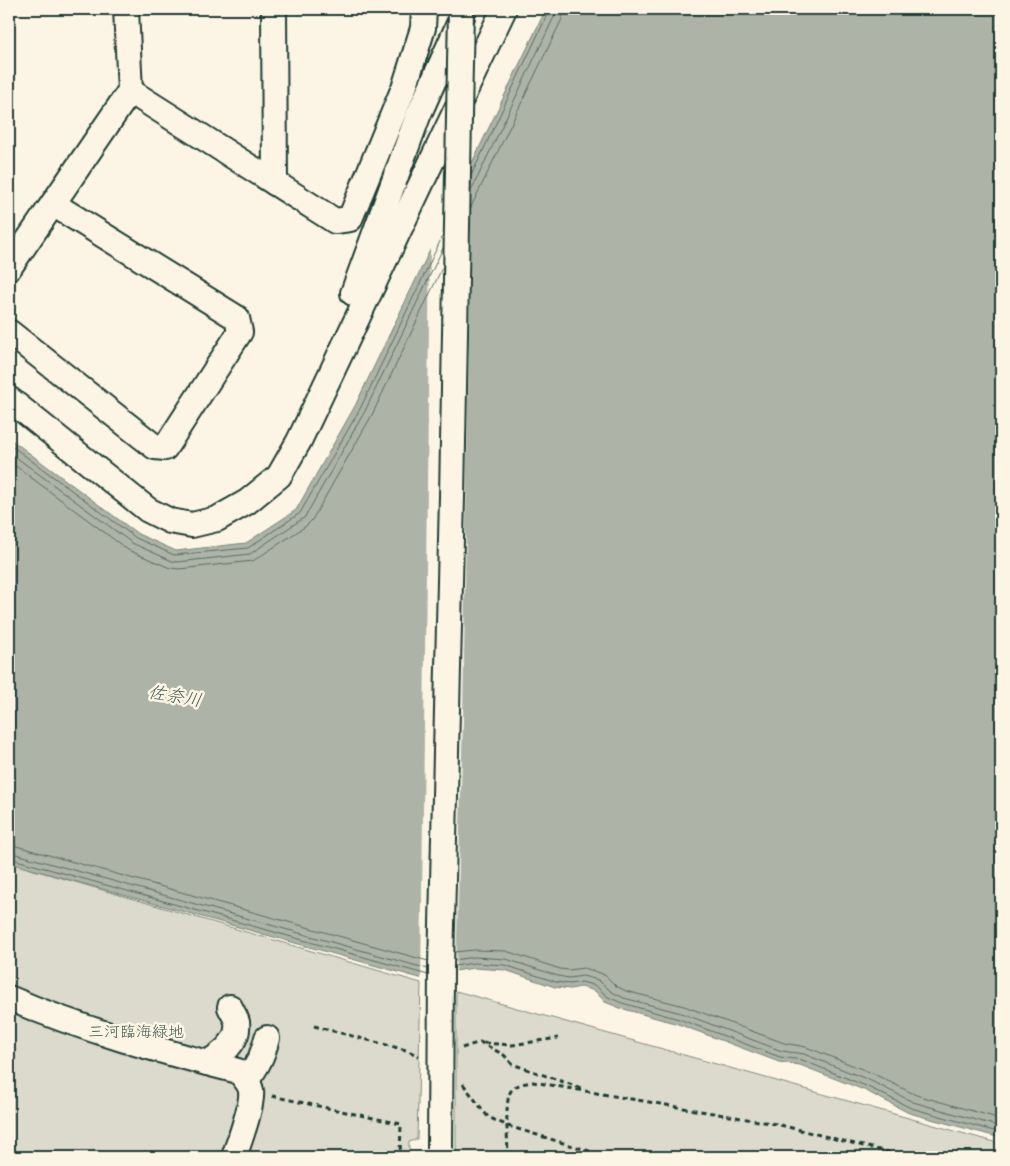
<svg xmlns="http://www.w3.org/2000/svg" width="1010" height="1166" font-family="'Comic Neue','Klee One',sans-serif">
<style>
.green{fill:#dcdacc;stroke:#7e8c80}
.water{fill:#aeb3a7;stroke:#758479}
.pier{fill:#fcf5e5}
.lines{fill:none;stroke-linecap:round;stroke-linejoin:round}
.shore{stroke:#586c62;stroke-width:1}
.minor-casing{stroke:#1f3d34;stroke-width:28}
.path{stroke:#1f3d34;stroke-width:3;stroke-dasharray:5 4;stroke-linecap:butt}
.minor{stroke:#fcf5e5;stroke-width:24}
.minor-bridge-casing{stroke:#1f3d34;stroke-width:28;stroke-linecap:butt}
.minor-bridge{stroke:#fcf5e5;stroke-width:24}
.labels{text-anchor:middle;stroke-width:5;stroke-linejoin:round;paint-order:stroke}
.park-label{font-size:16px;fill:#455c52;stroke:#fcf5e5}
.water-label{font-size:18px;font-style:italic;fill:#435a51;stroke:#fcf5e5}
</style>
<rect width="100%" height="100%" fill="#fcf5e5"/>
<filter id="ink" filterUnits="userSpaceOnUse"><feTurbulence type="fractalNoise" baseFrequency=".02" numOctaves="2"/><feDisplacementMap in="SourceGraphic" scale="10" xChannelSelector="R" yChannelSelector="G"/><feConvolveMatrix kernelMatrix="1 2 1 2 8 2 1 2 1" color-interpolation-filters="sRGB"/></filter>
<g filter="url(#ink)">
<g class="green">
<path d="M10 863 421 983 417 1139 409 1142V1157H9Z"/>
<path d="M456 991 1001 1144V1157H456Z"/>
</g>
<path class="water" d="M546 9H1001V1138L909 1113 864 1090 800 1065 779 1062 678 1024 620 1008 605 1002 595 991 581 987 570 989 555 987 505 970 474 968 455 971 434 982 10 863 9 865V438L138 534 176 551 246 543 296 510 355 406Z"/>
<path class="pier" d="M472 156 463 716 456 973 434 985 421 981 430 243Z"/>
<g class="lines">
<g class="shore">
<path d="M471 176 550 9"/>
<path d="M471 191 555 15 556 9"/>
<path d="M470 209 562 19 564 9"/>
<path d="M9 444 136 538 174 555 248 548 300 513 360 409 444 233"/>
<path d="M9 452 132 543 172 561 178 562 250 554 305 517 365 411 443 248"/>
<path d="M9 461 128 550 170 568 179 569 253 561 306 526 312 520 372 415 443 266"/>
<path d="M9 844 428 961"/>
<path d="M9 852 428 969"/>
<path d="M9 858 428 975"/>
<path d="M454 952 474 950 506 951 560 969 569 970 584 968 600 973 606 976 616 986 626 991 684 1006 784 1043 806 1047 872 1073 916 1095 1001 1119"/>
<path d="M454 960 474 957 506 959 558 976 569 978 583 976 598 980 612 992 624 998 681 1013 782 1051 804 1054 869 1080 913 1102 1001 1127"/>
<path d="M454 966 474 963 505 965 556 982 570 984 582 982 596 986 608 997 622 1003 679 1019 780 1057 802 1060 866 1086 911 1108 1001 1133"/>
</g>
<g class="minor-casing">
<g id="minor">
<path d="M274 9 275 183"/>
<path d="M130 91 335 221 350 219 405 85 423 28 424 9"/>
<path d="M9 268 130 91 126 9"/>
<path d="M353 293 418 116 462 17"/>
<path d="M9 332 155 447 165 448 240 332 237 318 53 204"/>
<path d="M9 399 148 510 170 521 192 525 217 519 247 502 279 476 299 441 504 9"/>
<path d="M9 998C83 1030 160 1051 238 1071 243 1076 250 1083 251 1091 253 1105 239 1142 234 1157"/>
<path d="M207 1063C221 1055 240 1042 237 1022 236 1017 232 1012 230 1007"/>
<path d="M246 1080C258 1067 263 1054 267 1038"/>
</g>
</g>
<g class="path">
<path d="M314 1026 406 1050 419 1056"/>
<path d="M484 1043 512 1045 558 1038"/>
<path d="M462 1048 480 1042 504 1055 512 1064 581 1088"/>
<path d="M463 1084 488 1117 508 1126 609 1157"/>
<path d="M272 1096 401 1124 400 1157"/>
<path d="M508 1157C508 1143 504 1100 511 1091 516 1084 525 1083 533 1082L776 1124 907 1157"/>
</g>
<use href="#minor" class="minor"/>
<g class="minor-bridge-casing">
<path id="minor-bridge" d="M440 1149 441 967 452 496 461 9"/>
</g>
<use href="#minor-bridge" class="minor-bridge"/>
</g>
</g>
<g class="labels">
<g class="park-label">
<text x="136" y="1037">三河臨海緑地</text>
</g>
<g class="water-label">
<text transform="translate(175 696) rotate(10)" y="6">佐奈川</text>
</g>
</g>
<rect width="1010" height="1166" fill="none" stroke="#fcf5e5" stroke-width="30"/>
<rect x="15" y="15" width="980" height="1136" fill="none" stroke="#1f3d34" stroke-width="2" filter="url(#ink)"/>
</svg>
